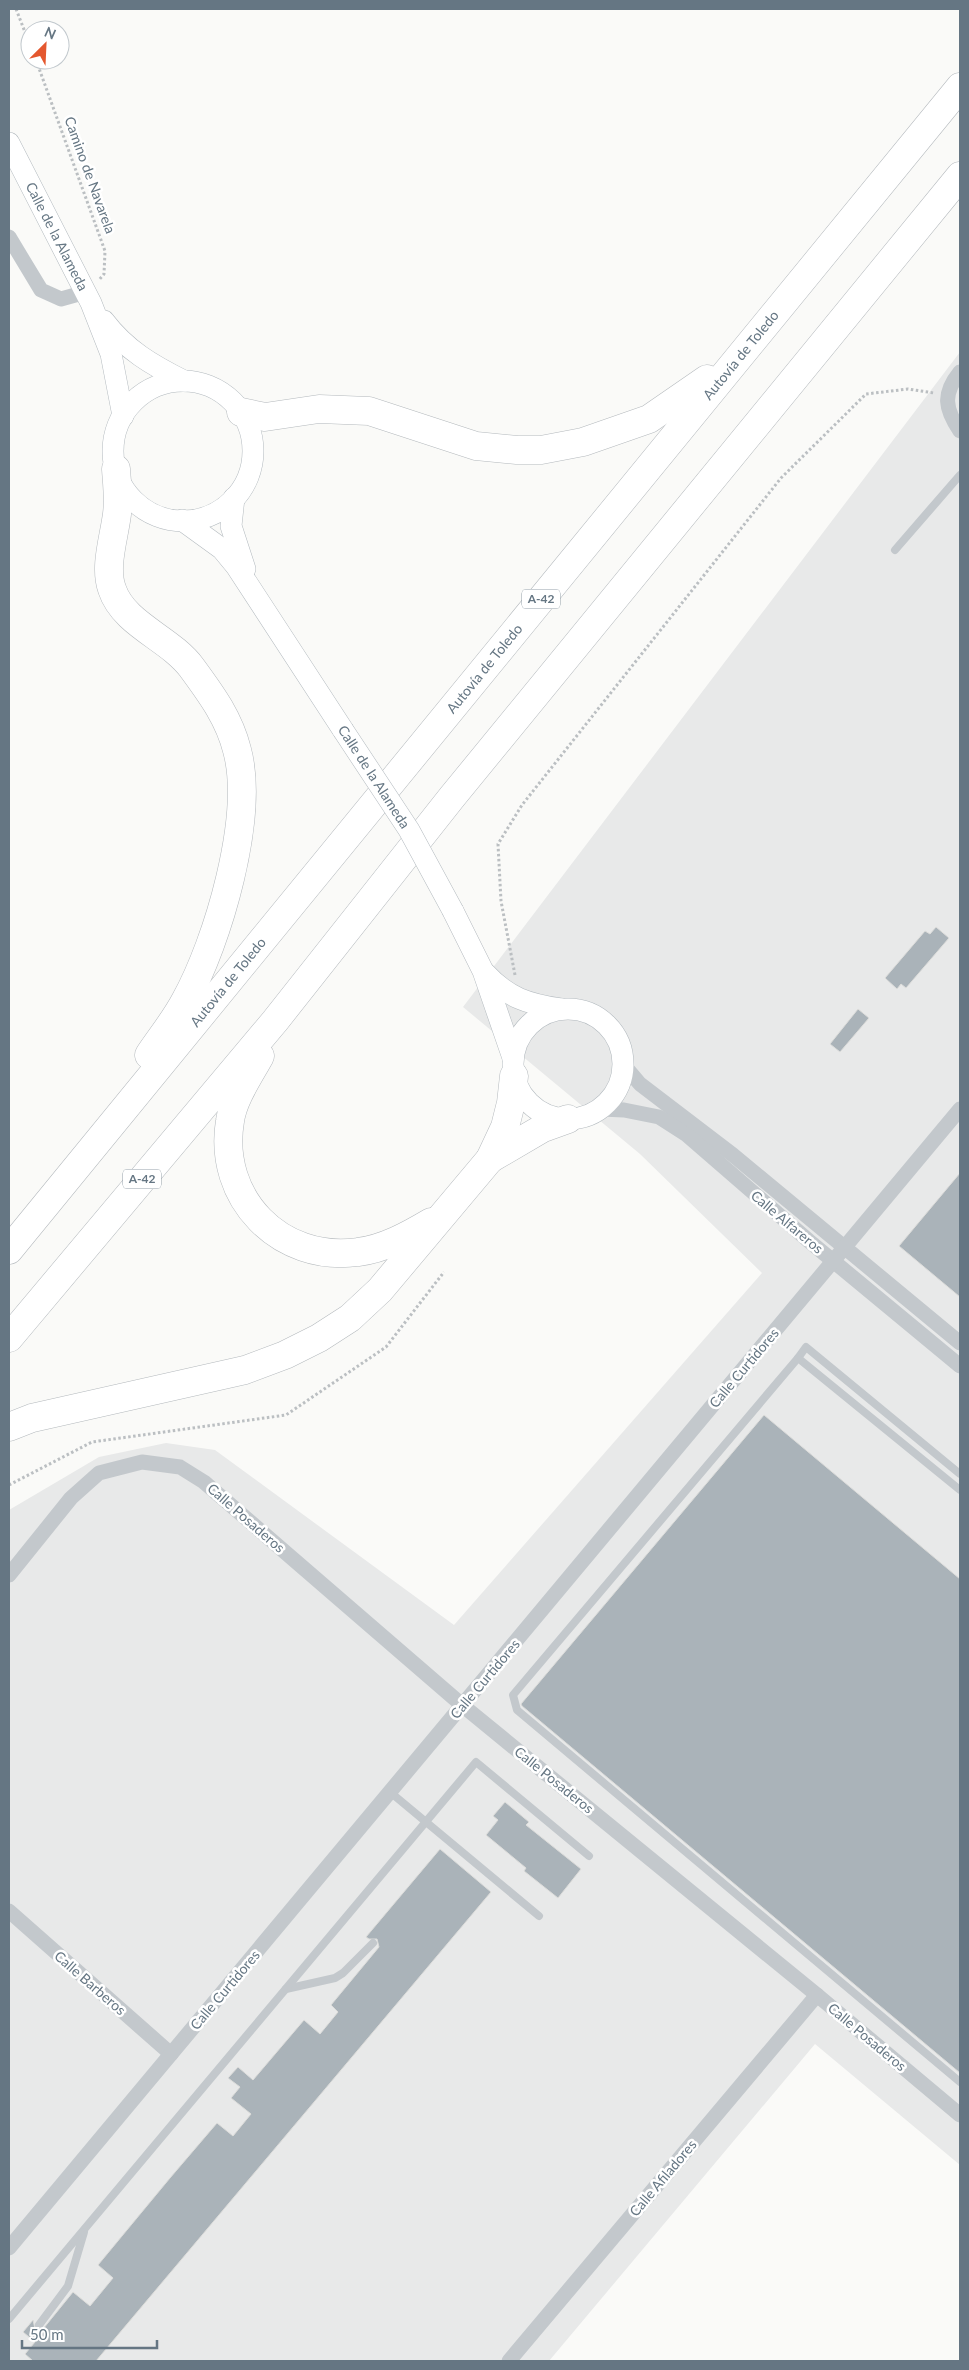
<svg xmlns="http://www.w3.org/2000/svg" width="969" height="2370" font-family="Lato,sans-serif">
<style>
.built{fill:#e8e9e9}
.building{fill:#aab3b9;stroke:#dcdcda}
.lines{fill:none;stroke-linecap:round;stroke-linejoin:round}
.secondary-casing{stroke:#b3babf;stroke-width:22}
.highway-casing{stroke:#b4b9bd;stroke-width:29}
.path{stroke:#bbbfc2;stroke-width:3;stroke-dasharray:2.5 2.5;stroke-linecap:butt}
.lane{stroke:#c3c8cc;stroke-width:8}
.street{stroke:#c3c8cc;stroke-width:15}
.secondary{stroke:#fff;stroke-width:21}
.highway{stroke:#fff;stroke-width:28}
.secondary-bridge-casing{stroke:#b3babf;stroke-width:22;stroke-linecap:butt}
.secondary-bridge{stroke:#fff;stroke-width:21}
.labels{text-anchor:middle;stroke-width:5;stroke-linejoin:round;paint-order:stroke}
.shield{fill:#fff;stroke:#939fa8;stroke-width:1}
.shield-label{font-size:12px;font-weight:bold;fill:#657683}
.street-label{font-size:14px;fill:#657683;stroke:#fff}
</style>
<rect width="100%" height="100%" fill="#fafaf8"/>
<path class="built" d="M960 352V2165L815 2044 549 2361H9V1510L99 1457 166 1443 215 1450 454 1625 762 1273 640 1154 463 1007Z"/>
<g class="building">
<path d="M936 927 949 938 906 988 901 984 897 989 885 978 925 931 930 934Z"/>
<path d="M858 1009 869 1018 840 1052 830 1044Z"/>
<path d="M960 1173V1297L899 1246Z"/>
<path d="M764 1415 960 1579V2073L522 1706 521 1704Z"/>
<path d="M505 1802 529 1822 526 1825 581 1869 558 1898 524 1871 526 1868 486 1835 498 1820 493 1816Z"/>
<path d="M440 1849 491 1892 96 2361H33L25 2354 35 2342 23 2332 33 2320 35 2329H43L73 2292 90 2306 113 2278 98 2265 170 2178 217 2123 233 2136 251 2114 231 2098 240 2087 228 2078 238 2067 253 2080 304 2020 320 2034 338 2012 331 2005 379 1947 377 1939H369L366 1937Z"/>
</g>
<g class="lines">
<g class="secondary-casing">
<g id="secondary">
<path id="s1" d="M9 143 91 303 111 354 123 416"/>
<path d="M104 321C126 350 152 365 184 381"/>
<circle cx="183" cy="451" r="70"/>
<path d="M234 498 231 526 245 569"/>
<path d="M182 520 222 549 236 566 343 730"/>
<path d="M453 911 483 971 513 1058"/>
<path d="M485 973C508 998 528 1004 561 1009"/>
<circle cx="568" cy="1064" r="55"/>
</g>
</g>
<g class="highway-casing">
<g id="highway">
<path d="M241 412 265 417 319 409 369 411 476 446 517 450H541L583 442 649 419 707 379"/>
<path d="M116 469C117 484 119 499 117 514 114 538 104 567 112 589 124 625 170 638 192 668 211 694 229 718 237 750 255 816 218 942 185 1001 175 1020 161 1037 149 1055"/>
<path d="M260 1056C249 1076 233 1099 230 1121 217 1198 280 1263 358 1252 384 1249 409 1235 431 1222"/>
<path d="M490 1159 543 1128 568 1119"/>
<path id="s2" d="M9 1250 960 87"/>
<path d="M9 1338 275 1021 452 797 960 176"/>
<path d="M9 1427 32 1418 245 1370 285 1355 319 1338 350 1318 380 1290 490 1159 505 1127 511 1103 514 1076"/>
</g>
</g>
<g class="path">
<path d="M16 9 30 45"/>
<path d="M36 60 105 251 104 274 99 280"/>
<path d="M515 975 501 901 498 844 522 805 781 478 866 394 908 389 934 393"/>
<path d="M9 1485 92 1442 286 1415 386 1347 444 1272"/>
</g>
<g class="lane">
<path d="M895 550 960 475"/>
<path d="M798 1358 806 1347 960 1474"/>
<path d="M960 1490 798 1358 513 1695 517 1710 960 2082"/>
<path d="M390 1792 539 1916"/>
<path d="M286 1989 335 1978 343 1973 373 1943"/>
<path d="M9 2319 476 1762 589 1856"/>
<path d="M39 2325 68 2286 84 2232"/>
</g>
<g class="street">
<path d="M9 237 41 290 61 299 86 292"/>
<path d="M960 372C942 394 945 409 960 431"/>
<path d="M623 1064 640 1084 733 1155 960 1343"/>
<path d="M601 1109 624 1110 659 1117 687 1135 809 1241 960 1366"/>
<path d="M9 1575 71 1498 99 1473 142 1462 180 1467 204 1482 462 1705 817 1995 960 2115"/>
<path d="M9 1911 171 2054"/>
<path d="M9 2248 960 1109"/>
<path d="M509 2361 817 1995"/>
</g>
<use href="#secondary" class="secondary"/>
<use href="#highway" class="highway"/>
<g class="secondary-bridge-casing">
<path id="secondary-bridge" d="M343 730 409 830 453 911"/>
</g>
<use href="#secondary-bridge" class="secondary-bridge"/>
</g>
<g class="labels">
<g class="shield">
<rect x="522" y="589.5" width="38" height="19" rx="4"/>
<rect x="123" y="1169.5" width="38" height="19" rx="4"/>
</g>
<g class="shield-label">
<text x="541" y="603">A-42</text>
<text x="142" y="1183">A-42</text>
</g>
<g class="street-label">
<text transform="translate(90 175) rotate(70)" y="5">Camino de Navarela</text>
<text dy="5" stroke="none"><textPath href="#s1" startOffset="105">Calle de la Alameda</textPath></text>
<text dy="5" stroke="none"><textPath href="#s2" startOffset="1156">Autovía de Toledo</textPath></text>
<text dy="5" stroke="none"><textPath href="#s2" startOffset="751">Autovía de Toledo</textPath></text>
<text transform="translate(374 777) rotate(57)" y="5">Calle de la Alameda</text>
<text dy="5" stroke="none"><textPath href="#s2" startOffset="346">Autovía de Toledo</textPath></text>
<text transform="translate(787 1222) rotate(40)" y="5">Calle Alfareros</text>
<text transform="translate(744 1368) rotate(-50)" y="5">Calle Curtidores</text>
<text transform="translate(246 1518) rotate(41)" y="5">Calle Posaderos</text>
<text transform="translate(485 1679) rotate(-50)" y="5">Calle Curtidores</text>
<text transform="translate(554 1780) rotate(39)" y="5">Calle Posaderos</text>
<text transform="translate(90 1983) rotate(41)" y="5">Calle Barberos</text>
<text transform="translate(225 1990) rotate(-50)" y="5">Calle Curtidores</text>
<text transform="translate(867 2037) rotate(40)" y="5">Calle Posaderos</text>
<text transform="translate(663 2178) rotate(-50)" y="5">Calle Afiladores</text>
</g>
</g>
<rect width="969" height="2370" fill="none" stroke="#657683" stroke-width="20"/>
<g transform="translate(45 45) rotate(24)"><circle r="24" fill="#ffffff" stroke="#c1c8cd"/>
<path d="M0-4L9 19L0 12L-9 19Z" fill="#e4572e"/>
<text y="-8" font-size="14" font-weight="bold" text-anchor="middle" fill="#657683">N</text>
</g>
<path d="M22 2340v8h135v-8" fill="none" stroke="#657683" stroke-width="2.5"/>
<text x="30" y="2340" font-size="15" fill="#657683" stroke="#ffffff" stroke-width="4" paint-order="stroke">50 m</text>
</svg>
